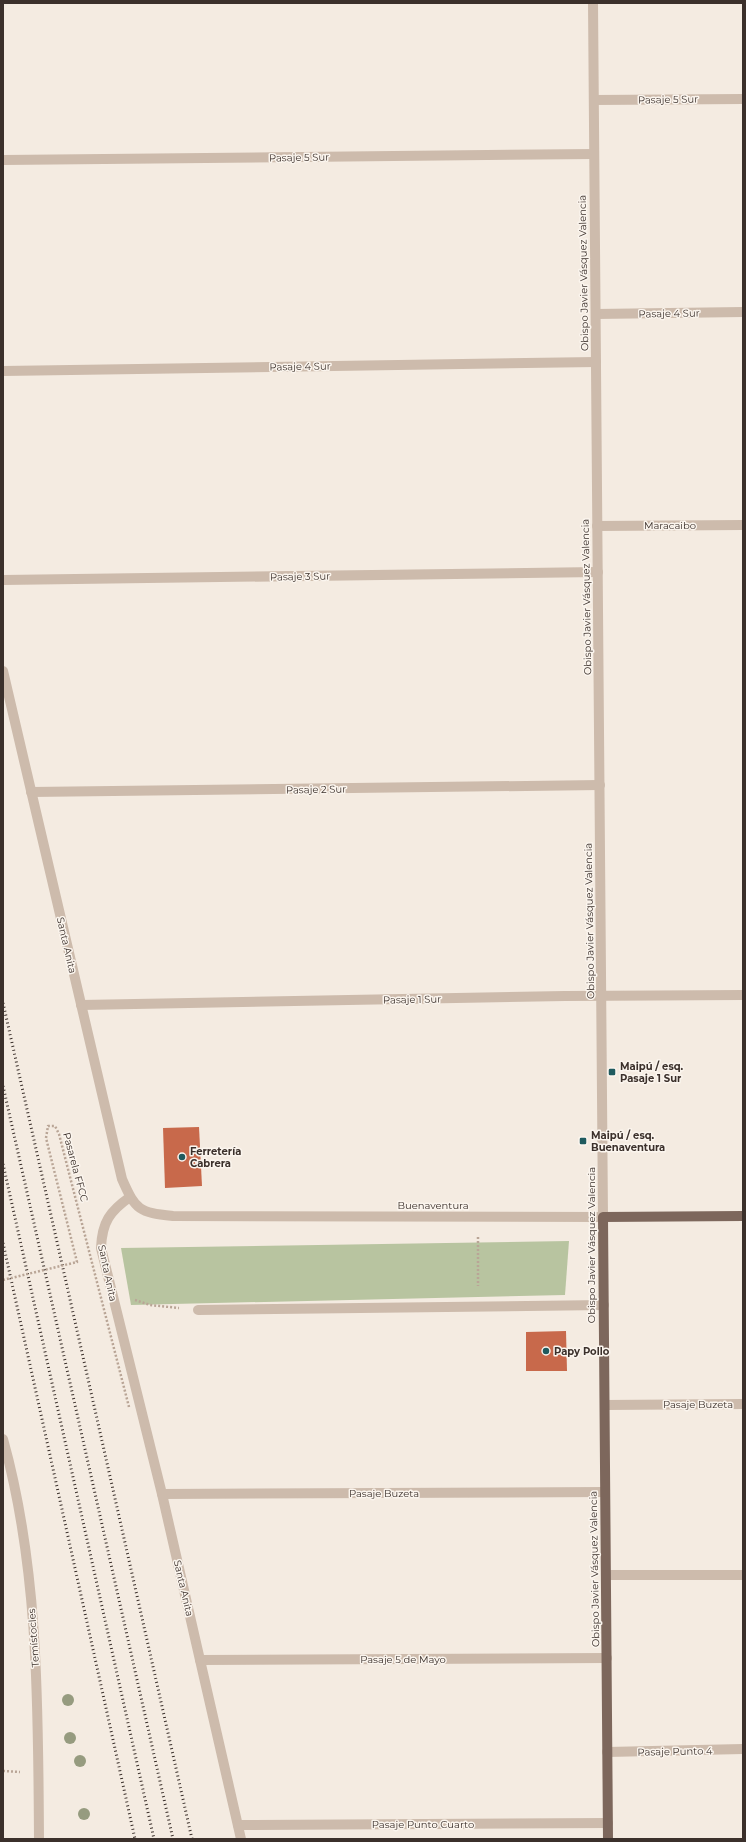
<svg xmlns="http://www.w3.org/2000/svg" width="746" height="1842" font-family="Montserrat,sans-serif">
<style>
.green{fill:#b8c4a0}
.building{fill:#c8694b}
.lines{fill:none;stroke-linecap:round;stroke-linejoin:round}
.path{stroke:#b9a596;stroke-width:2.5;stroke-dasharray:2 2;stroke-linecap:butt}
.minor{stroke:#cdbbac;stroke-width:10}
.major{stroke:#7d675c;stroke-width:10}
.rail{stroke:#3b302b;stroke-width:3;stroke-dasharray:1 3;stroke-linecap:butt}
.path-bridge{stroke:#b9a596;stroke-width:2.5;stroke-dasharray:2 2;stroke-linecap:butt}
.tree{fill:#969b7f}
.poi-dot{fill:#1f5a5e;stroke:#fbf5ee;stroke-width:1.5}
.labels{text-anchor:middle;stroke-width:3;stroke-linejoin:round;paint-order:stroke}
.street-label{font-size:10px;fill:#3b302b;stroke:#fbf5ee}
.poi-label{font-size:10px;font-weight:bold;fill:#3b302b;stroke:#fbf5ee;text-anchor:start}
</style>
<rect width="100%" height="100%" fill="#f4ebe1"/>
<path class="green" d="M569 1241 565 1295 131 1305 121 1248Z"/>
<g class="building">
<path d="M199 1127 202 1186 165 1188 163 1128Z"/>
<path d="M566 1331 567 1371H526V1332Z"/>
</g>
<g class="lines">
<g class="path">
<path d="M478 1237V1286"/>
<path d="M135 1300 150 1305 179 1308"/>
<path d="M3 1771 20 1772"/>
</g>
<g class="minor">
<path d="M594 100 743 99"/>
<path d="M3 160 594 154"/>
<path d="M596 314 743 312"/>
<path d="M3 371 596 362"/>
<path d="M597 526 743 525"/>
<path d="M3 580 598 572"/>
<path d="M3 671 122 1179C136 1211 139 1212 173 1216L603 1217 593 3"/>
<path d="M31 792 600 785"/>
<path d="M81 1005 565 996 743 995"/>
<path d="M130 1197C110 1211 102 1222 101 1248L162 1494 241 1839"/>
<path d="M198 1310 604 1305"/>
<path d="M605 1405 743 1404"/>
<path d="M3 1439C39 1568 38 1706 39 1839"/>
<path d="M162 1494 605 1492"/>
<path d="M606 1575H743"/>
<path d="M200 1660 607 1658"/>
<path d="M607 1752 743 1749"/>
<path d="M238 1825 608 1823"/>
</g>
<path class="major" d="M608 1839 603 1217 743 1216"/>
<g class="rail">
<path d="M3 1003 192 1839"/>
<path d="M3 1086 173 1839"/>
<path d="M3 1164 154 1839"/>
<path d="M3 1243 135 1839"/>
</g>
<path class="path-bridge" d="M3 1280 77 1262 46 1138 48 1126H55L59 1134 129 1407"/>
</g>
<g class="tree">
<circle cx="68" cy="1700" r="6"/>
<circle cx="70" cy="1738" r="6"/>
<circle cx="80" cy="1761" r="6"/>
<circle cx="84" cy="1814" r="6"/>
</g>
<g class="poi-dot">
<rect x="608" y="1068" width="8" height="8" rx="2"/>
<rect x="579" y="1137" width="8" height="8" rx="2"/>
<circle cx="182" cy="1157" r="4"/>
<circle cx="546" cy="1351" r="4"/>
</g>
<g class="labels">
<g class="street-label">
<text transform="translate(668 99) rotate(-1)" y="4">Pasaje 5 Sur</text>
<text transform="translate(299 157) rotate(-1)" y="4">Pasaje 5 Sur</text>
<text transform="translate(583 273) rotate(-91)" y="4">Obispo Javier Vásquez Valencia</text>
<text transform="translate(669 313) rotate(-1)" y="4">Pasaje 4 Sur</text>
<text transform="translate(300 366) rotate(-1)" y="4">Pasaje 4 Sur</text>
<text x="670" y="529">Maracaibo</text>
<text transform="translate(300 576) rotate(-1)" y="4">Pasaje 3 Sur</text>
<text transform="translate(586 597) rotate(-91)" y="4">Obispo Javier Vásquez Valencia</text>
<text transform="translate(316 789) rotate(-1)" y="4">Pasaje 2 Sur</text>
<text transform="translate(589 921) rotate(-91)" y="4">Obispo Javier Vásquez Valencia</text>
<text transform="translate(67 945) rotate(77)" y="4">Santa Anita</text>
<text transform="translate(412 999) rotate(-1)" y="4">Pasaje 1 Sur</text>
<text transform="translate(76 1167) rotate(75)" y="4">Pasarela FFCC</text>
<text x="433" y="1209">Buenaventura</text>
<text transform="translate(591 1245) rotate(-90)" y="4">Obispo Javier Vásquez Valencia</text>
<text transform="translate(108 1273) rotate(78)" y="4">Santa Anita</text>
<text x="698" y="1408">Pasaje Buzeta</text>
<text x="384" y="1497">Pasaje Buzeta</text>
<text transform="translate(594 1569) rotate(-91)" y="4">Obispo Javier Vásquez Valencia</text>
<text transform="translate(184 1588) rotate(77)" y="4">Santa Anita</text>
<text transform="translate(33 1638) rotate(-94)" y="4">Temístocles</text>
<text x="403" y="1663">Pasaje 5 de Mayo</text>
<text transform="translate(675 1751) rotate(-1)" y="4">Pasaje Punto 4</text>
<text x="423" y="1828">Pasaje Punto Cuarto</text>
</g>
<g class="poi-label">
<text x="620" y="1070">Maipú / esq.<tspan x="620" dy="12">Pasaje 1 Sur</tspan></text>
<text x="591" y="1139">Maipú / esq.<tspan x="591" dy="12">Buenaventura</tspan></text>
<text x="190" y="1155">Ferretería<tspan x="190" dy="12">Cabrera</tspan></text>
<text x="554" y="1355">Papy Pollo</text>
</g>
</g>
<rect width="746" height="1842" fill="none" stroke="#3b302b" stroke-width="8"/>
</svg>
